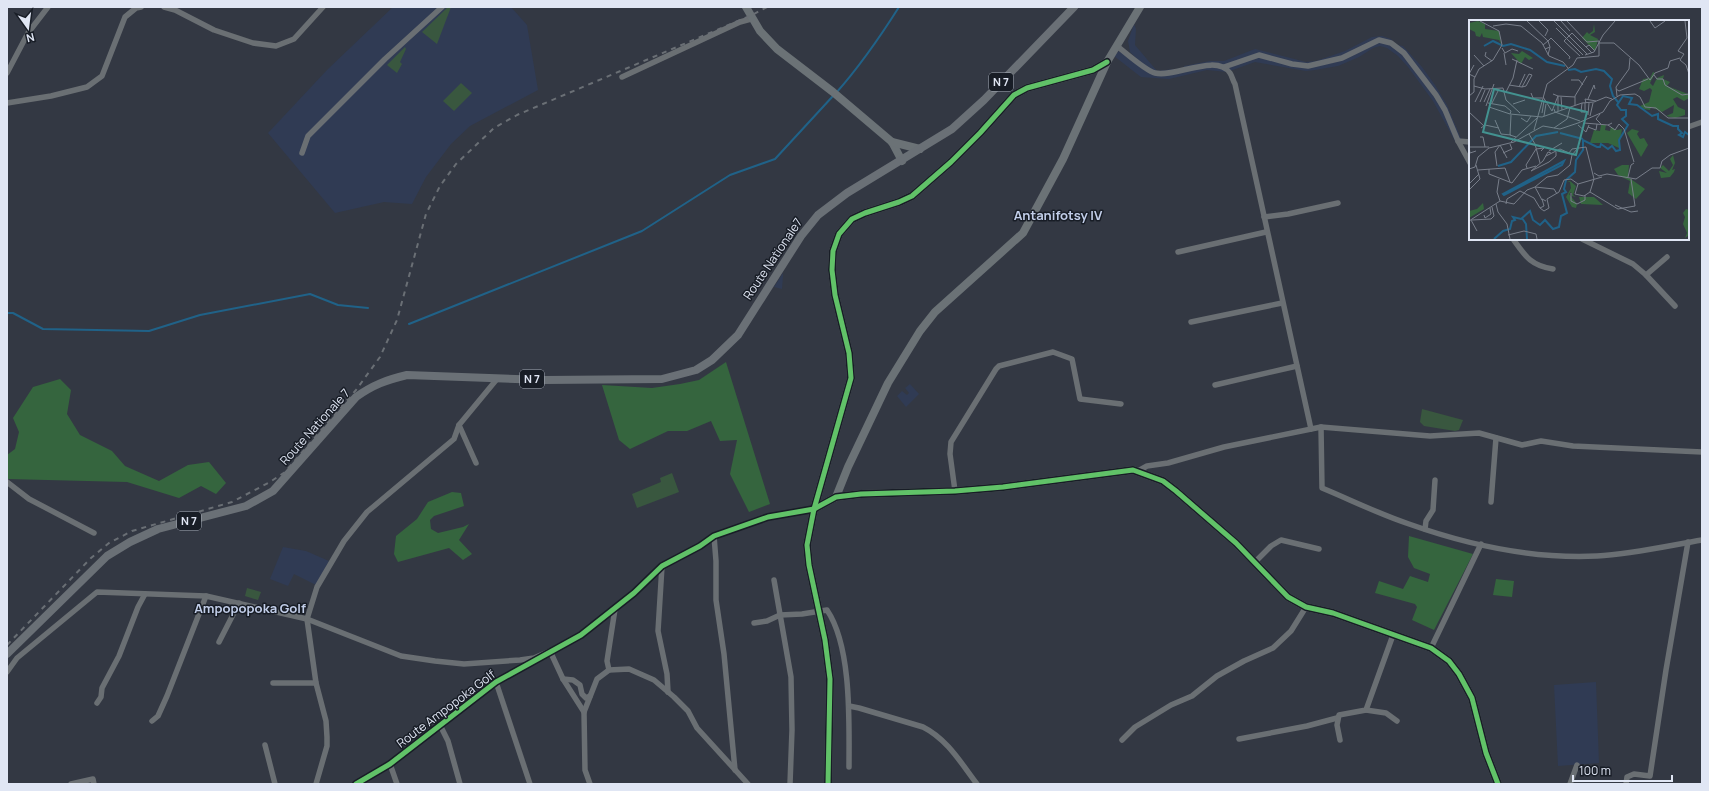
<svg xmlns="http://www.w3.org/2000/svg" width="1709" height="791" font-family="Manrope,sans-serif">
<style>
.built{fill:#303b54}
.green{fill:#39573f}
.forest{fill:#35653e}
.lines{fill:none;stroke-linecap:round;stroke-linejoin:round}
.stream{stroke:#206288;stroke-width:2}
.street{stroke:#6a6f73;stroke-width:5.5}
.secondary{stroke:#6b7276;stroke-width:8}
.primary{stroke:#6a7076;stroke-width:8}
.rail{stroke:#6a6f75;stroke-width:2;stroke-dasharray:5 5;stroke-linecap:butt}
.cycleway-casing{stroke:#181d26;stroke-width:8}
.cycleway{stroke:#61c268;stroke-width:5}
.labels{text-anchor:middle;stroke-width:3;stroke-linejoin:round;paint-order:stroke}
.shield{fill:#181d26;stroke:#a4aab6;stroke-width:1}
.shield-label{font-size:11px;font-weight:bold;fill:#e0e6f4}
.street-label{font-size:12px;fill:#e0e6f4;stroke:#181d26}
.neighbourhood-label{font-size:13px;font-weight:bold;fill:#c2cee9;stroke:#181d26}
.inset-river{fill:none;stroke:#206288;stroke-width:2}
.inset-road{fill:none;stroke:#787e8a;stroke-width:1}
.view{fill:#439290;fill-opacity:0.15;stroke:#439290;stroke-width:2}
.inset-edge{fill:none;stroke:#e0e6f4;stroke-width:2}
</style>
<rect width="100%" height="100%" fill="#333843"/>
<g class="built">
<path d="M393 7H511L527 25 538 90 470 126 451 144 426 177 412 204 384 202 335 213 268 133 327 70Z"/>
<path d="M1134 24 1136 29 1135 45 1157 71 1184 68V66L1210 61H1224L1255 49 1306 62 1316 61 1345 51 1372 37 1382 36 1391 39 1394 44 1403 46 1422 67 1435 85 1447 105 1462 141 1459 140 1446 109 1400 49 1376 39 1342 58 1306 65 1258 54 1223 66 1155 72 1138 60 1130 52 1128 41Z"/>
<path d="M1378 42 1389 45 1403 55 1416 69 1443 111 1456 141H1455L1433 101 1408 67 1398 56 1387 48 1380 46 1373 48 1359 57 1338 66 1315 70 1306 71 1255 62 1227 72 1207 70 1169 79 1141 77 1114 56 1119 51 1154 74 1210 66 1220 67 1258 56 1306 68 1332 63 1348 58Z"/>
<path d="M783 273V276L782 289 774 287Z"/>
<path d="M910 384 919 394 906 407 897 396 902 391 907 395 909 393 905 388Z"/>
<path d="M283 547 306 551 329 561 316 585 294 574 288 586 270 579Z"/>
<path d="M1596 682 1599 763 1558 766 1554 685Z"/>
</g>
<g class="green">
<path d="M448 7H451L437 44 422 32Z"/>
<path d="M405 47 406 49 400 62 402 64 397 73 387 65Z"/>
<path d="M461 83 472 93 454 111 443 101Z"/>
<path d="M1422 409 1463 420 1459 430 1455 431 1424 426 1420 422Z"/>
<path d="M672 473 679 492 637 508 632 494 661 482 660 478Z"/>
<path d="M247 588 261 592 258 600 245 596Z"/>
</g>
<g class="forest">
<path d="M726 362 770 504 749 512 730 474 737 440 720 441 711 421 687 431H668L630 449 619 440 602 385 652 388 680 384 699 380Z"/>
<path d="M60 379 71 390 67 414 80 435 112 451 125 466 159 481 188 465 209 462 226 483 216 494 201 486 179 498 127 482 7 479V455L15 449 19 432 13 418 33 387Z"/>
<path d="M452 492 461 493 464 506 434 516 430 520 431 529 438 533 463 527 469 524 459 540 472 554 463 560 449 548 398 562 394 554 396 536 417 519 428 502Z"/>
<path d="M1409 536 1473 554 1434 630 1412 620 1417 607 1415 604 1375 593 1379 581 1403 589 1410 576 1428 582 1430 574 1414 568 1408 557Z"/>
<path d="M1496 579 1514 581 1512 597 1493 595Z"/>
</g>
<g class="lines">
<g class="stream">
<path d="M836 93C860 66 880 37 899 7"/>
<path d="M7 313H13L43 329 149 331 200 315 310 294 338 305 368 308"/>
<path d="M409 324 642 231 730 175 775 159 833 96"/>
</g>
<g class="street">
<path d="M164 7 175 10 214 30 253 43 276 46 294 39 323 7"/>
<path d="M1117 46C1126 53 1146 71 1155 73 1175 78 1216 53 1230 73 1232 76 1233 81 1235 84L1311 429"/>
<path d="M1224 67 1259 55 1292 64 1308 66 1342 58 1379 40 1391 43 1404 53 1436 95 1445 110 1458 141 1470 163"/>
<path d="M7 73 28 33 48 7"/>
<path d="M622 77 740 22 751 19"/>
<path d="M7 103 51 96 87 87 102 76 125 17 136 8 141 7"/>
<path d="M1688 127 1702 122"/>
<path d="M1458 141 1470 142"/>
<path d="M302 153 308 136 385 59 442 7"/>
<path d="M1264 217 1288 214 1338 203"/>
<path d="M1513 239C1525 256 1531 266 1553 269"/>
<path d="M1582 239 1633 264 1646 275 1675 306"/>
<path d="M1178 252 1266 232"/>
<path d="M1646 275 1667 257"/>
<path d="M1191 322 1282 303"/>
<path d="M1215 385 1297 366"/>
<path d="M459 425 476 463"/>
<path d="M1321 427 1322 488C1351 500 1379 514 1409 524 1468 545 1534 559 1597 556 1632 554 1667 546 1702 540"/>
<path d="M1138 471 1147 466 1168 463 1224 447 1321 427 1430 436 1479 433 1522 445 1541 441 1573 446 1702 452"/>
<path d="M7 482 29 499 94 533"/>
<path d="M955 491 950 454 951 442 996 369 999 366 1053 352 1072 359 1080 399 1121 404"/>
<path d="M1491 502 1496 438"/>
<path d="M1425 529 1426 521 1433 510 1435 480"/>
<path d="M714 536 716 561V600L724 654 735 770"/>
<path d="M1254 563 1271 546 1281 540 1319 549"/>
<path d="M662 566 658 631 667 674 668 692"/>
<path d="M774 580 791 677 792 730 790 784"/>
<path d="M754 623 767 621 780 615 802 614 827 610C852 647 849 723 849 767"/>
<path d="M219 642 239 603"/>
<path d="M1431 648 1481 544"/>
<path d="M547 653 581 635 634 593 662 566 700 546 714 536 768 517 814 509"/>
<path d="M609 670 607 661 615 609"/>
<path d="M7 672 17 658 97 592 206 596 307 619 401 656 435 661 464 664 520 660 534 658 550 651 563 679 584 712"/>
<path d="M563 679 573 680 580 685 582 694 586 698 590 696"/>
<path d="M496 682 530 784"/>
<path d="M273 683H316"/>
<path d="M97 703 101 697 102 688 119 656 138 607 145 594"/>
<path d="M849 706 859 708 923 727C947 739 961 763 977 784"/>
<path d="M1366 710 1386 713 1397 721"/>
<path d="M152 721 158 716 167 696 206 596"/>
<path d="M440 725 448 741 460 784"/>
<path d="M1239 739 1307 726 1337 718"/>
<path d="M1122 740 1135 727 1171 705 1192 696 1217 676 1244 661 1273 648 1291 631 1306 607"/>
<path d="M1340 740 1337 725 1339 715 1366 710 1393 635"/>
<path d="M265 745 275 784"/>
<path d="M390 764 397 784"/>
<path d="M71 784 93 779 94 784"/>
<path d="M316 784 327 746V737L326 721 316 683 307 619 317 587 344 541 367 512 454 439 459 425 497 379"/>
<path d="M356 784 390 764 496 682 536 659"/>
<path d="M590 784 585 770 584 712 597 679 609 670 629 669 654 680 674 697 688 711 697 728 748 784"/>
<path d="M1570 784 1577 765"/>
<path d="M1626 784 1627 777 1634 774 1650 776 1666 670 1688 542"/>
</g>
<g class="secondary">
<path d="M746 7 760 31 777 49 833 92 892 142 902 161"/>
<path d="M892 142 920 149"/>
<path d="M836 497 848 467 888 383 920 331 935 312 1023 233 1063 159 1107 62 1140 7"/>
<path d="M814 509 836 497 861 494 955 491 1003 487 1133 470 1163 481 1176 491 1236 543 1288 597 1306 607 1333 613 1431 648 1449 661 1459 674 1472 698 1486 753 1498 784"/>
<path d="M828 784 830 679 825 640 809 565 807 545 814 509 851 378 849 353 835 295 832 270 833 251 839 234 852 219 865 213 899 202 912 196 951 162 980 133 1014 95 1027 88 1093 70 1107 62"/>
</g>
<path class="primary" d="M7 654 107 556 130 542 158 529 246 506 273 491 356 397C373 385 386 380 407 375L545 380 662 379 696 370 712 360 738 335 801 236 818 215 847 193 952 129 984 100 1074 7"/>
<path class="rail" d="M7 645 91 558 109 543 132 531 232 502 270 482 285 472 356 390 380 357 397 320 426 214 440 186 456 164 494 128 517 115 752 15 767 7"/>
<g class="cycleway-casing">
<g id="cycleway">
<path d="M356 784 390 764 496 682 581 635 634 593 662 566 700 546 714 536 768 517 814 509 836 497 861 494 955 491 1003 487 1133 470 1163 481 1176 491 1236 543 1288 597 1306 607 1333 613 1431 648 1449 661 1459 674 1472 698 1486 753 1498 784"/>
<path d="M828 784 830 679 825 640 809 565 807 545 814 509 851 378 849 353 835 295 832 270 833 251 839 234 852 219 865 213 899 202 912 196 951 162 980 133 1014 95 1027 88 1093 70 1107 62"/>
</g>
</g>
<use href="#cycleway" class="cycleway"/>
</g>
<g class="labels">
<g class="shield">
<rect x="989" y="73" width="24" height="18" rx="3"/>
<rect x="520" y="370" width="24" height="18" rx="3"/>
<rect x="177" y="512" width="24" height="18" rx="3"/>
</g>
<g class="shield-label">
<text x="1001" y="86">N 7</text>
<text x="532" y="383">N 7</text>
<text x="189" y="525">N 7</text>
</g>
<g class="street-label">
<text transform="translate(773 259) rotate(-56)" y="4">Route Nationale7</text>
<text transform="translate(315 427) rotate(-48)" y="4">Route Nationale 7</text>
<text transform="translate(446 709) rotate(-37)" y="4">Route Ampopoka Golf</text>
</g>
<g class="neighbourhood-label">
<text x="1058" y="220">Antanifotsy IV</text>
<text x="250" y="613">Ampopopoka Golf</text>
</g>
</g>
<g transform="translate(1469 20)">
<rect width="220" height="220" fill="#333843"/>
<path d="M9 1 16 4V9L30 11 32 24 30 20 14 17 13 13 11 17 7 16 6 12 0 9V3ZM125 4 126 12 121 15 129 19 126 31 113 18 118 12 120 14 124 11ZM53 31 64 38 60 40 56 37 52 44 42 33 50 34ZM184 52 186 53 181 63 184 66 188 58 195 55 194 59 201 62 198 66 219 74 220 78 215 81 208 77 204 79 209 87 216 90V95L206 98 197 96 204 93 205 85 193 92 182 87 181 90 175 89 171 86 180 82 183 70 181 68 175 71 170 69 174 59 181 58ZM132 105H137L136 110 141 111 142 107 148 110 153 109 150 128 139 123H121L125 110 131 111ZM163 109 170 111 168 114 171 119 175 118 179 125 172 137 158 113ZM204 135 206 143 203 150 206 149 205 152 201 157 192 158 190 151 198 153 191 148 194 145 200 151 204 145 201 139ZM153 145H160L159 157 176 169 167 179 159 173 161 161 149 155 145 149ZM98 161H101L107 166 104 175 107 177 103 176 102 172 100 174 108 184 107 188 103 187 97 177 102 168 101 162ZM110 177H125L134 185 112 184ZM14 183 15 189 0 198V191L8 189ZM217 189 220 190V215L216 218 218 213 214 204 216 197 214 193Z" fill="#35653e"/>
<path class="inset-river" d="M15 26 24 21 34 26 42 24 61 30 78 42 96 46M99 50 106 49 112 52 127 49 135 51 143 59 141 66 144 76 149 82M91 113 114 119M95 141 93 145 35 175 34 174ZM29 146 42 142 67 116 89 112M53 198 57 204 58 219M25 219 34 211 41 209 43 201 46 200 44 197 52 199 61 191 64 200 71 205 76 200 84 209 90 207 92 196 98 193 93 174 97 172 95 169 97 160 106 152 107 140 114 130V120L128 127H131L132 124 139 129 143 126 147 131 151 130 150 120 159 105 153 99 157 96V90H152L148 85 154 76 163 78 160 84 168 85 183 96 189 94V99L204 106H209V109L213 113 210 115 214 117 216 112 220 115"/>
<path class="inset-road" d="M58 1 79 21 82 18 101 37 100 39M70 1 79 10 76 16M85 1 118 34M92 1 101 11M98 1 118 22 130 21M181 1 186 8 196 1M216 1 218 18 209 31 215 34 211 40 217 45 220 54M24 6 37 4 52 6 73 23 80 36 94 42 99 48M87 8 114 35M103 13 95 21 111 36M103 13 123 33M130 23H145L170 45 181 60 186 53 199 48 201 41 211 38M74 25 79 21 81 27M117 27 120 25 126 31M33 28 36 33 43 29 49 31M76 29 81 27 79 35M17 32 16 36 23 41M35 33 37 45M5 35 15 46M116 35 125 32 134 15 146 1M43 39 64 49M5 45 0 54 6 57M185 55 188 59H194L196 65 213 75 220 74M102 60H110L114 65M40 65 53 67 57 66 63 55 60 54 53 67M5 66 16 69 34 68 37 80 51 93M50 67 56 54M147 69 150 71 179 59M37 72 44 58 48 40M62 73 64 78H73M84 74 89 76V91M0 76 5 72V59L10 49 24 40 33 25 30 11 11 1M148 76 147 67 160 49 161 38M74 77 83 91 89 76 106 77M92 77 93 90M119 79 125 65 126 69M6 82 14 66M11 82 16 70M15 82 21 69M19 83 36 86 42 91 41 94M23 83 30 69M113 83 112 92H116V83M117 83 116 79 127 81M44 84 56 80M106 85V76L118 56M17 86 25 64M20 87 41 94 73 97 113 83 125 82 137 77 143 79M85 89 86 92 111 101M0 92 15 106M73 93 75 81M131 94 127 99 132 104M42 95 41 115 47 117M119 95 120 83M75 96 77 84M121 96 124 83M52 98 58 102 62 96M26 100 32 114 42 115M115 103 139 105 143 103M109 105 117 112 120 105M139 105 146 110 150 104 155 109 165 142M119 107 127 110 128 104M12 108 16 105 30 108M85 108 98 99 101 88M65 110 78 64 104 45 108 38 130 36V21M60 114 66 124 71 143M11 117H14L16 127M42 122 68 98M0 127H20M0 127 1 133 7 131M80 131 93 123M34 133 43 129 41 124M28 146 26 132 31 125 38 138M58 148 57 145 67 129 75 128 72 131M0 149 6 147 9 137 20 128 45 122 74 106 91 109 109 103 134 92 141 81 151 75 166 74 171 77 176 87 187 88 199 98H220M20 149V154L43 163 53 150 67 146M9 150 36 148 41 162M62 151 80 142 87 136V132M62 151 74 141 79 132 82 133M125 153 130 156 138 154 167 159 183 148H191L193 141 201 135 220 128M159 157 162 145 165 143M30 159 28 172 31 181M0 164 10 154M109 164 133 157M66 167 78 157 89 155 101 145 103 135 108 129M66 167 73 180M0 170 11 159 7 145M121 172 149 189 166 186 162 159M102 173V181L108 184 116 180V175M31 181 45 184 58 170 66 167 85 169 88 174M27 184 29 192 38 204 41 219M37 184 38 179 51 171 65 178 71 188M146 185 162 192 169 191M71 188 75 191 80 188 78 179 90 172 95 160 102 159 109 164 106 174 115 176 121 172 125 159 117 127 103 129 100 133 91 129 77 136M71 188 75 186 73 179 77 181M15 195 16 198 22 194 21 188M2 200 8 211M3 200 22 199 25 196 23 187M0 201 31 181M39 215 55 211 67 214 68 219"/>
<path class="view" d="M25 69 118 92 107 135 14 112Z"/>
<rect width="220" height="220" class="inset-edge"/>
</g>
<rect width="1709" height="791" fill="none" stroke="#e0e6f4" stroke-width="16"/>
<g transform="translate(28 28) rotate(166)" stroke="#181d26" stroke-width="3" paint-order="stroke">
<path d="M0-3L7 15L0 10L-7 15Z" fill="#e0e6f4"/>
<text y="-6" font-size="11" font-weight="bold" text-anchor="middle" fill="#e0e6f4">N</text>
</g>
<path d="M1573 775v6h99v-6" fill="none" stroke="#e0e6f4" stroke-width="2"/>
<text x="1579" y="775" font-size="12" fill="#e0e6f4" stroke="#181d26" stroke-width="3" paint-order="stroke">100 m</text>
</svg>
